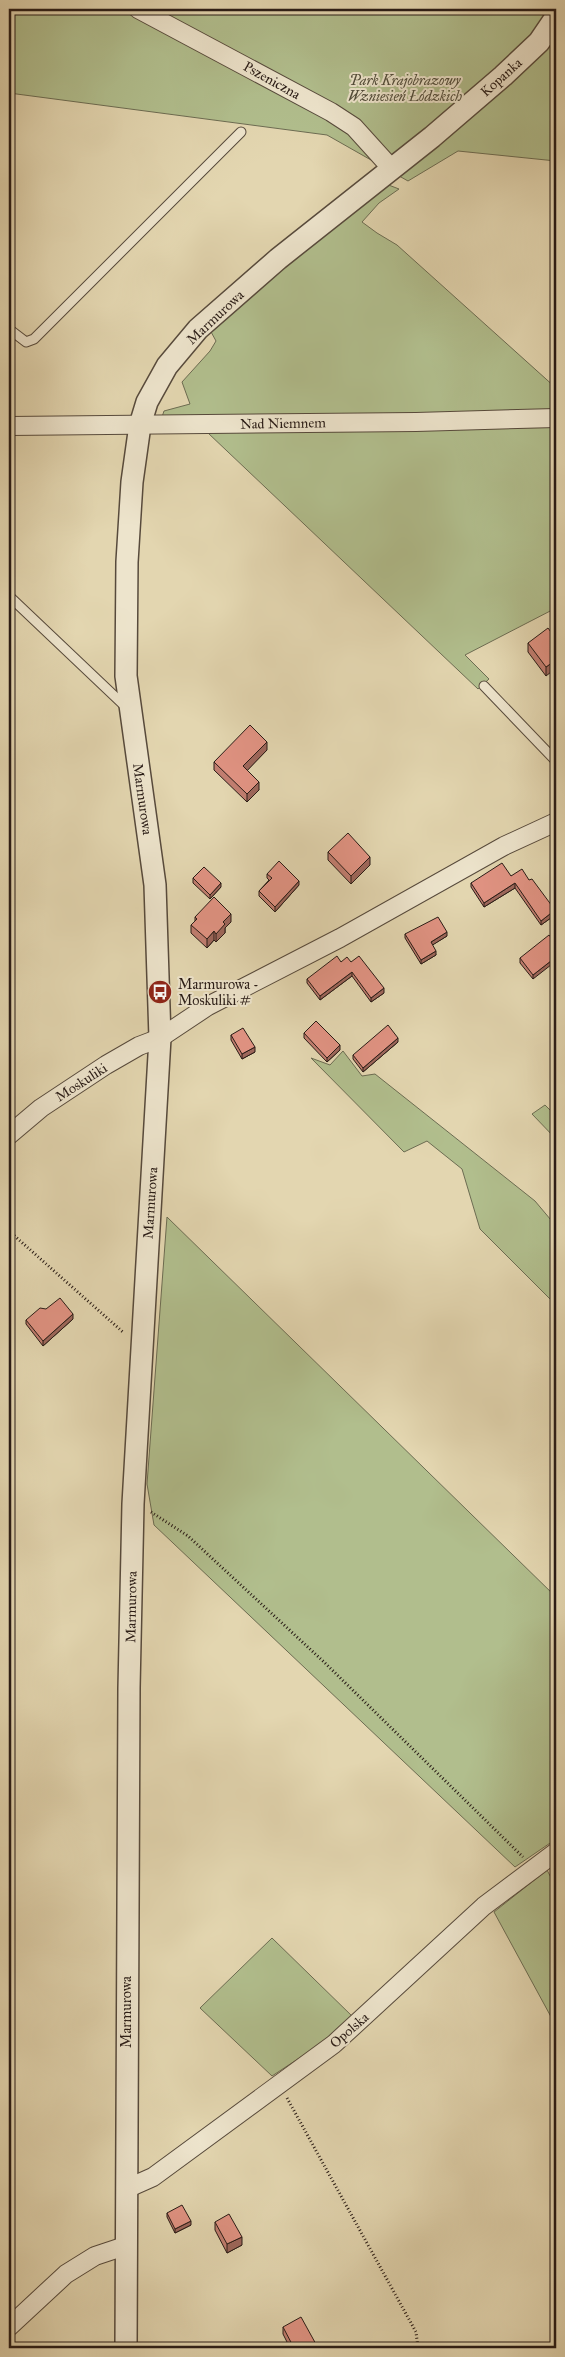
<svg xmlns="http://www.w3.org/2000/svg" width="565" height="2357" font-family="'IM FELL Great Primer',serif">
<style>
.green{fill:#b1be8d;stroke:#6c6c52}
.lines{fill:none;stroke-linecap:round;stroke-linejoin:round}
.service-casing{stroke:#574a3c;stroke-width:11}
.minor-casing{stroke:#574a3c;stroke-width:20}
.tertiary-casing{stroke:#574a3c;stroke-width:24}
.path{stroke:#281b16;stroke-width:3;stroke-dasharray:1 2.5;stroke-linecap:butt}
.service{stroke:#ede4cc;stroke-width:9}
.minor{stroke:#ede4cc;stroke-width:18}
.tertiary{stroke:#ede4cc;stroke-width:21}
.wall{fill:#c27e71;stroke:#281b16}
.shaded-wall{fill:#9e675c;stroke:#281b16}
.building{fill:#e19383;stroke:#281b16}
.labels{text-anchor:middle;stroke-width:4;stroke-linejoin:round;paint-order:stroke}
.street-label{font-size:14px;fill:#281b16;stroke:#ede4cc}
.park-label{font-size:14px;font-style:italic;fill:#514c3a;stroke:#ede4cc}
.poi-label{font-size:14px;fill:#281b16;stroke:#ede4cc;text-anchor:start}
</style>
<rect width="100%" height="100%" fill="#e3d6b0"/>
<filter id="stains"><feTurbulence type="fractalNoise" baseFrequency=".004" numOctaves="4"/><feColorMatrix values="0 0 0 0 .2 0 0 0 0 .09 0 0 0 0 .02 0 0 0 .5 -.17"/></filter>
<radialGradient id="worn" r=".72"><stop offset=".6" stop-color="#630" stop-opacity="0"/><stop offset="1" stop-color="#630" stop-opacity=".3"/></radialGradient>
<g class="green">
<path d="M9 9H556V161L458 151 408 181 327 135 9 93Z"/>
<path d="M386 184 399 189 379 203 362 222 377 233 397 245 556 388V411L162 417 164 411 190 404 182 382 210 351 216 341 210 330 266 281Z"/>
<path d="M556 424V608L465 655 489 679 478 689 208 433Z"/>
<path d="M343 1051 362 1076 375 1074 535 1201 556 1226V1305L480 1229 462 1169 427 1141 404 1152 311 1058 330 1065Z"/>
<path d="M545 1105 556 1116V1139L532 1114Z"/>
<path d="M167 1217 556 1597V1839L515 1867 154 1525 147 1484Z"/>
<path d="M547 1870 556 1887V2026L494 1912Z"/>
<path d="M272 1938 353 2017 313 2049 272 2076 200 2008Z"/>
</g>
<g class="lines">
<g class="service-casing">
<g id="service">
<path d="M9 329 26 342 34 339 241 132"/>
<path d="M9 596 127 708"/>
<path d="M484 686 556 761"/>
</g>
</g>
<g class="minor-casing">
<g id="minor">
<path d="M138 9 331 112 354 127 392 169"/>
<path d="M9 426 416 422 556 418"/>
<path d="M9 1135 41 1108 106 1065 139 1046 160 1038 208 1006 340 938 504 846 556 822"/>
<path d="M126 2189 153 2177 334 2044 484 1906 556 1852"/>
<path d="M9 2327 66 2274 95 2256 125 2246"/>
</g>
</g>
<g class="tertiary-casing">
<path id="tertiary" d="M126 2348 129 1688 133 1504 160 1038 155 885 126 676 127 562 132 482 140 425 147 402 167 366 198 329 278 259 432 137 503 76 539 42 556 17"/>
</g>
<g class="path">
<path d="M9 1231 124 1333"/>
<path d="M151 1512 188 1536 324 1662 523 1857"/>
<path d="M287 2098 416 2332 418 2348"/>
</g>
<use href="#service" class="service"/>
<use href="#minor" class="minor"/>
<use href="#tertiary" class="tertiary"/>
</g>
<g class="wall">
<path d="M556 639 546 676 528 652V643Z"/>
<path d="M267 750 247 770 259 790 247 802 214 770V762Z"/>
<path d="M328 852 370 865 351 884 328 860Z"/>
<path d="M267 874 299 885 275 912 259 896V891L269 880 267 878Z"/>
<path d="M511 876 529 880 555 915 541 925 515 888 484 907 471 887V883Z"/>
<path d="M193 878 221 887 210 899 193 883Z"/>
<path d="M195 917 231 922 225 928V933L216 942 214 940 207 948 191 933V925L195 921Z"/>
<path d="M405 934 447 936 432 945 436 955 421 964 405 938Z"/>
<path d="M556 944 533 979 520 963V958Z"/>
<path d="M341 962H351L384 993 371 1002 352 976 320 1000 307 983V979Z"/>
<path d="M304 1033 340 1050 327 1062 304 1038Z"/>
<path d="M231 1035 255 1052 242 1059 231 1040Z"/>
<path d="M398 1042 363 1072 353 1059V1055Z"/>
<path d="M73 1319 43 1346 26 1324V1320Z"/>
<path d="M167 2213 191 2225 175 2233 167 2217Z"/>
<path d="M215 2222 242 2245 227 2253 215 2230Z"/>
<path d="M283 2327 317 2348H290L283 2334Z"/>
</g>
<g class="shaded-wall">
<path d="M556 660V668L546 676V667Z"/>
<path d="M267 742V750L243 775V766Z"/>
<path d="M259 782V790L247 802V794Z"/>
<path d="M370 857V865L351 884V876Z"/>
<path d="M299 881V885L275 912V907Z"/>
<path d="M221 883V887L210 899V895Z"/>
<path d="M515 883V888L484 907V903Z"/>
<path d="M555 910V915L541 925V921Z"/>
<path d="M231 914V922L225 928V933L216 942V934L223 922Z"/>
<path d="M214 931V940L207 948V939Z"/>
<path d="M447 932V936L431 946V942Z"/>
<path d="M436 951V955L421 964V960Z"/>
<path d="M556 957V961L533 979V975Z"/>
<path d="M352 972V976L320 1000V996Z"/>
<path d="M384 988V993L371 1002V998Z"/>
<path d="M398 1038V1042L363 1072V1068Z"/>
<path d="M340 1045V1050L327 1062V1058Z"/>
<path d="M255 1047V1052L242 1059V1054Z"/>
<path d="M73 1314V1319L43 1346V1341Z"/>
<path d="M191 2221V2225L175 2233V2229Z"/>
<path d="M242 2237V2245L227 2253V2244Z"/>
</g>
<g class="building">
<path d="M548 628 556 639V660L546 667 528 643Z"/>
<path d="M250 725 267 742 243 766 259 782 247 794 214 762Z"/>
<path d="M348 833 370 857 351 876 328 852Z"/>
<path d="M279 861 299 881 275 907 259 891 272 878 267 874Z"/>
<path d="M502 863 511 876 522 869 529 880 532 879 555 910 541 921 515 883 484 903 471 883Z"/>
<path d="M204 867 221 883 210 895 193 878Z"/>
<path d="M214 897 231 914 223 922 225 924 216 934 214 931 207 939 191 925 197 919 195 917Z"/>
<path d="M438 917 447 932 431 942 436 951 421 960 405 934Z"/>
<path d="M549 935 556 944V957L533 975 520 958Z"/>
<path d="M337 956 341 962 347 957 351 962 359 956 384 988 371 998 352 972 320 996 307 979Z"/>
<path d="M316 1021 340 1045 327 1058 304 1033Z"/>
<path d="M388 1025 398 1038 363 1068 353 1055Z"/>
<path d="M243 1028 255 1047 242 1054 231 1035Z"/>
<path d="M60 1298 73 1314 43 1341 26 1320 40 1308 46 1309Z"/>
<path d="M182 2205 191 2221 175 2229 167 2213Z"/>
<path d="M229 2214 242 2237 227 2244 215 2222Z"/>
<path d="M301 2317 317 2346 313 2348H294L283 2327Z"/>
</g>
<defs>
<g id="bus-disc" transform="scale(1.25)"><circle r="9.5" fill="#8f2418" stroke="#ede4cc"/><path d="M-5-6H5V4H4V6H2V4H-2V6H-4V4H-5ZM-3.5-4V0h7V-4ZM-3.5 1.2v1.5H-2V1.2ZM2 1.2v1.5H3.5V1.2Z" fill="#fff"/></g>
</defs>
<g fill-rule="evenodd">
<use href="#bus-disc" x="160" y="992"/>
</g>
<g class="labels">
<g class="street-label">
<text transform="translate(501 77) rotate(-42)" y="5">Kopanka</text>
<text transform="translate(272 80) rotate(29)" y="5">Pszeniczna</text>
<text transform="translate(215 317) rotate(-43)" y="5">Marmurowa</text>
<text transform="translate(283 423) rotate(-1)" y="5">Nad Niemnem</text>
<text transform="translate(143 799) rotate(82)" y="5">Marmurowa</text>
<text transform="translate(81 1082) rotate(-33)" y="5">Moskuliki</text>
<text transform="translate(150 1203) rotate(-86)" y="5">Marmurowa</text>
<text transform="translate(131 1607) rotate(-89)" y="5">Marmurowa</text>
<text transform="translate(126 2012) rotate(-90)" y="5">Marmurowa</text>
<text transform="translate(349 2030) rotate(-41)" y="5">Opolska</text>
</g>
<g class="park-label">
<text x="405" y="85">Park Krajobrazowy<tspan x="405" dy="16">Wzniesień Łódzkich</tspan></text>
</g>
<g class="poi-label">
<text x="178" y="989">Marmurowa -<tspan x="178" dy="16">Moskuliki #</tspan></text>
</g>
</g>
<rect width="565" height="2357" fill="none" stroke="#e3d6b0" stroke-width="30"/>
<rect x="10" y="10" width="545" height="2337" fill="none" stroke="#281b16" stroke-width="2.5"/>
<rect x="15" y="15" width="535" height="2327" fill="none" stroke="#281b16"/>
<rect width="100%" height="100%" filter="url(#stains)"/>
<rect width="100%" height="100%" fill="url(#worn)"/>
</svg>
